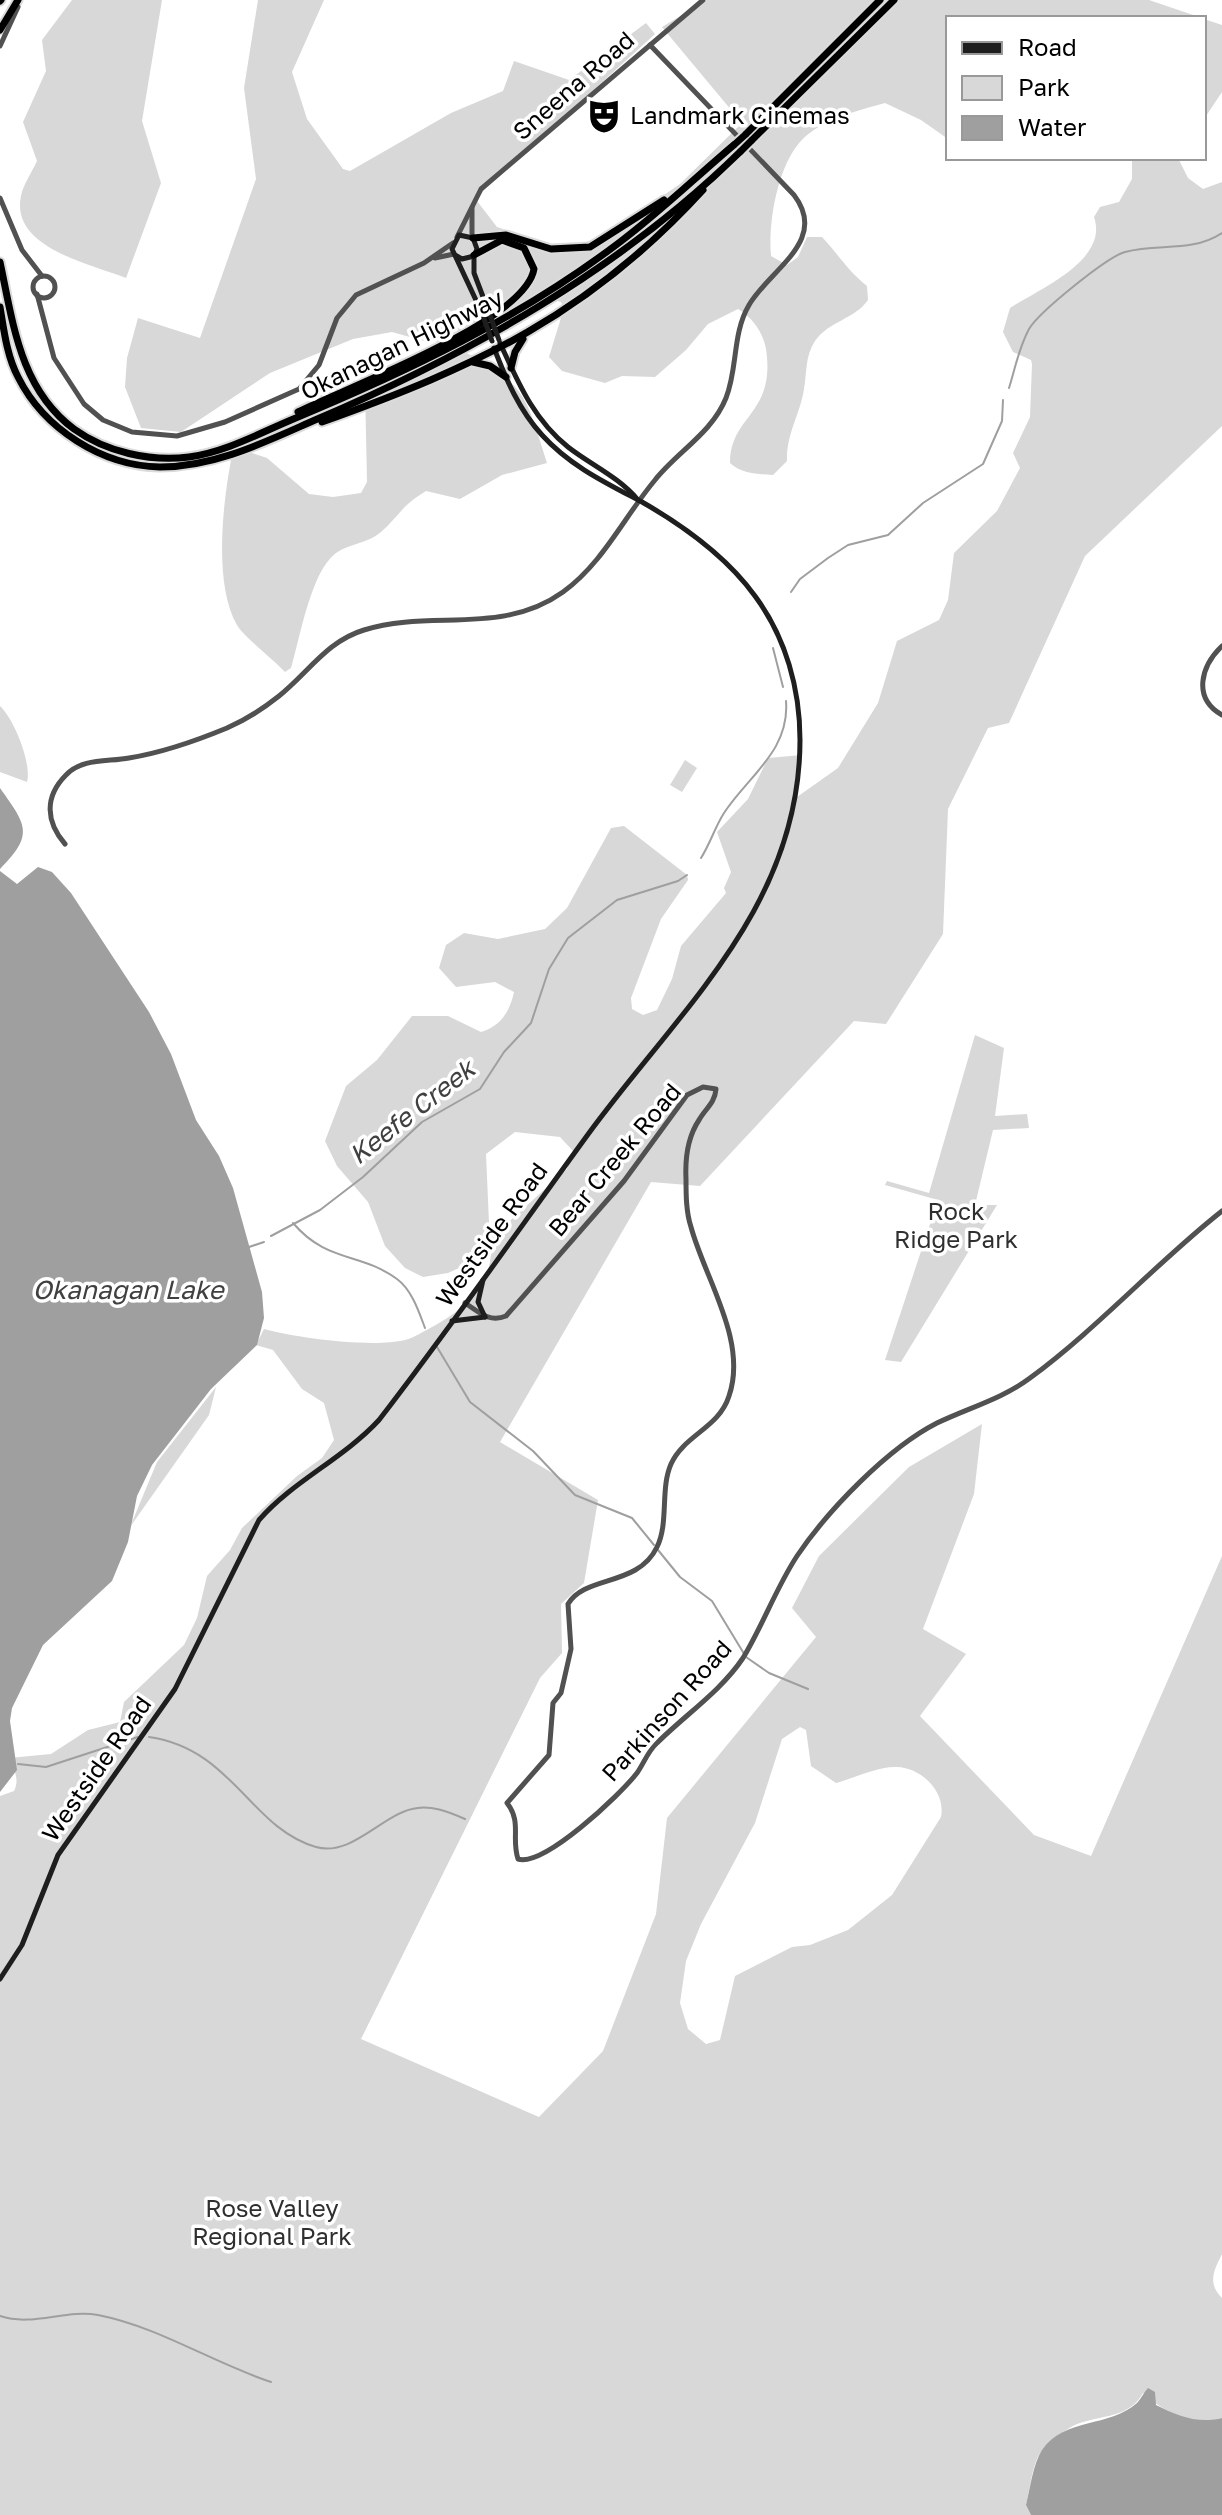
<svg xmlns="http://www.w3.org/2000/svg" width="1222" height="2515" font-family="'Golos Text',sans-serif">
<style>
.green{fill:#d8d8d8;fill-rule:evenodd}
.water{fill:#9f9f9f}
.lines{fill:none;stroke-linecap:round;stroke-linejoin:round}
.stream{stroke:#9f9f9f;stroke-width:2}
.motorway-casing{stroke:#dbdbdb;stroke-width:11}
.tertiary{stroke:#515151;stroke-width:5}
.secondary{stroke:#1e1e1e;stroke-width:5}
.motorway{stroke:#000;stroke-width:7}
.motorway-bridge-casing{stroke:#dbdbdb;stroke-width:11;stroke-linecap:butt}
.secondary-bridge{stroke:#1e1e1e;stroke-width:5}
.motorway-bridge{stroke:#000;stroke-width:7}
.labels{text-anchor:middle;stroke-width:7;stroke-linejoin:round;paint-order:stroke}
.street-label{font-size:24px;fill:#000;stroke:#fff}
.poi-label{font-size:24px;fill:#000;stroke:#fff;text-anchor:start}
.park-label{font-size:24px;fill:#2f2f2f;stroke:#fff}
.water-label{font-size:26px;font-style:italic;fill:#404040;stroke:#fff}
</style>
<rect width="100%" height="100%" fill="#fff"/>
<g class="green">
<path d="M72 0H162L142 121 161 183 126 278C91 264 10 248 21 196 23 185 32 172 37 161L23 122 46 71 42 40Z"/>
<path d="M258 0H324L292 72 307 119 343 169 350 171 451 113 503 91 514 61 569 80 646 23 655 34 484 190 477 201 497 227 548 245H575L603 237 680 184 742 123 662 27 707 0H1149L1202 18H948V139L921 120 885 103C857 111 821 119 800 142 777 168 768 224 771 256L787 265 798 257 807 237H822C838 254 848 271 867 286L868 300C855 319 829 321 815 341 805 356 807 372 804 389 800 415 786 434 787 461L773 475C757 474 742 474 730 463 730 415 776 415 766 349 763 332 752 317 738 309L708 324 686 350 655 377 622 376 605 383 562 371 549 357 564 308 561 302 554 300 452 342 424 341 392 332 353 339 270 373 181 432 141 428 125 387 127 358 138 318 200 338 256 179 244 88Z"/>
<path d="M1204 19 1222 25V92L1204 119Z"/>
<path d="M1132 158H1178L1188 178 1203 189 1222 182V426L1085 556 1009 723 988 728 948 809 943 934 886 1024 854 1021 700 1186 651 1182 500 1442 598 1500 584 1583 561 1604 562 1653 540 1678 361 2039 539 2117 603 2051 656 1914 667 1818 816 1637 792 1608 819 1556 909 1467 982 1424 974 1494 923 1629 966 1654 920 1716 1034 1835 1091 1856 1222 1556V2254C1214 2270 1207 2283 1222 2298V2418C1193 2426 1165 2413 1143 2393 1128 2421 1094 2414 1071 2427 1062 2432 1049 2443 1042 2451 1032 2462 1030 2490 1026 2505L1031 2515H0V1796L14 1791C20 1779 14 1769 9 1758L51 1754 88 1730 120 1722 124 1702 184 1645 197 1618 207 1576 230 1550 242 1528 297 1476 322 1458 334 1440 324 1403 302 1389 273 1350 256 1345 264 1329C297 1338 372 1348 405 1340 414 1338 424 1331 432 1327 465 1309 496 1283 490 1242L468 1264 448 1273 423 1277 405 1268 385 1246 368 1202 337 1166 325 1141 346 1086 377 1060 412 1016H448L481 1032C501 1026 510 1011 514 992L495 982 456 987 439 968 446 945 464 933 498 939 545 929 567 908 611 828 624 826 687 875 688 880 661 919 631 998 632 1009 643 1015 657 1010 672 979 681 946 726 893 724 888 731 872 717 832 748 799 768 758 802 755 797 797 838 768 878 703 897 641 939 620 948 600 954 553 997 511 1020 468 1013 453 1030 417 1032 364 1031 360 1013 352 1003 332 1010 308C1041 288 1109 260 1094 217L1100 207 1119 202 1132 179ZM515 1132 560 1137 573 1151 567 1169 504 1226 495 1230 489 1223 486 1154ZM800 1727 806 1730 811 1766 836 1783C854 1778 879 1766 897 1767 922 1768 946 1792 941 1817L892 1895 848 1930 810 1945 792 1947 735 1976 720 2040 706 2044 688 2029 680 2003 686 1961 701 1924 755 1823 782 1739Z"/>
<path d="M459 349C526 384 525 393 547 463L502 475 460 499 426 491C401 506 400 515 381 532 367 544 350 543 336 553 311 571 300 638 291 668L285 672C274 660 243 636 237 625 213 583 223 501 232 455L243 450 267 458 309 494 333 497 361 493 367 482 365 386Z"/>
<path d="M0 706C14 719 32 764 27 782L0 772Z"/>
<path d="M685 760 697 768 682 792 670 785Z"/>
<path d="M975 1035 1004 1048 995 1116 1027 1114 1029 1128 993 1130 975 1205H997L901 1362 885 1360 938 1200 885 1185 887 1181 929 1193Z"/>
<path d="M216 1387 209 1415 130 1527 157 1462Z"/>
</g>
<g class="water">
<path d="M0 788C26 825 35 834 0 869Z"/>
<path d="M38 867 52 872 71 893 149 1012 171 1054 196 1120 219 1156 233 1188 262 1292 264 1318 257 1345 211 1389 152 1465 137 1496 128 1542 112 1581 43 1645 12 1708 10 1721 17 1770 0 1792V871L17 884Z"/>
<path d="M1148 2388 1155 2392 1156 2405C1178 2416 1198 2424 1222 2418V2515H1031L1026 2505C1030 2489 1033 2464 1042 2450 1065 2417 1109 2428 1137 2403 1141 2399 1144 2392 1148 2388Z"/>
</g>
<g class="lines">
<g class="stream">
<path d="M1009 388C1015 369 1019 347 1029 329 1039 312 1107 257 1125 252 1159 243 1191 253 1222 233"/>
<path d="M791 592 800 579 828 558 848 545 888 535 923 503 983 464 1002 421 1003 400"/>
<path d="M773 648 783 687"/>
<path d="M701 858C710 844 715 827 724 813 748 776 790 751 786 701"/>
<path d="M293 1223C327 1263 360 1252 397 1279 412 1290 419 1312 425 1328"/>
<path d="M271 1236 320 1210 363 1177 422 1122 480 1089 504 1052 531 1023 549 969 568 938 617 900 678 881 687 875"/>
<path d="M249 1247 264 1242"/>
<path d="M437 1347 470 1402 533 1451 575 1495 632 1518 654 1545"/>
<path d="M658 1550 680 1577 712 1601 746 1657 769 1673 808 1689"/>
<path d="M149 1737C233 1749 250 1828 316 1847 351 1857 381 1816 412 1809 430 1804 449 1812 465 1819"/>
<path d="M18 1764 46 1767 138 1737"/>
<path d="M0 2316C32 2327 66 2309 98 2315 159 2327 213 2363 271 2382"/>
</g>
<g class="motorway-casing">
<g id="motorway">
<path d="M0 1 1 0"/>
<path d="M0 30 18 0"/>
<path d="M745 135 880 0"/>
<path d="M751 141 894 0"/>
<path d="M473 238 506 235 551 249 590 247 664 200"/>
<path d="M0 262C13 323 20 389 74 429 106 452 150 462 189 457 225 452 258 434 291 420 407 372 520 318 620 242 660 212 697 176 735 144"/>
<path d="M0 307C4 331 7 356 18 377 44 429 102 466 160 467 215 467 265 442 315 420 469 354 620 270 741 151"/>
<path d="M473 362 490 366 506 377"/>
<path d="M511 368 515 352 523 339"/>
<path d="M298 412C348 387 525 322 534 269L524 248 502 240 474 255"/>
<path d="M322 422C476 367 590 314 703 190"/>
</g>
</g>
<g class="tertiary">
<path d="M0 46 18 7"/>
<path d="M0 198 22 250 42 276"/>
<path d="M472 236V208"/>
<path d="M457 237 481 189 703 0"/>
<path d="M435 258 454 254"/>
<circle cx="44" cy="287" r="11"/>
<path d="M37 294 54 358 84 404 103 420 132 432 177 436 225 422 299 389 319 365 337 318 356 295 424 263 453 243"/>
<path d="M1222 646C1201 666 1192 698 1222 715"/>
<path d="M65 844C46 822 44 797 66 775 82 758 108 762 129 758 160 753 198 740 227 728 245 720 264 708 279 696 308 673 327 641 364 630 430 609 502 636 563 592 603 563 624 517 655 480 677 452 712 433 726 398 738 368 732 334 749 305 770 269 829 241 794 195L650 45"/>
<path d="M465 1303C479 1312 489 1323 506 1316L624 1181 687 1095 703 1087 716 1089C715 1103 705 1109 699 1120 687 1138 685 1158 686 1179 686 1194 686 1212 691 1227 705 1279 748 1341 729 1396 719 1428 684 1435 671 1464 660 1489 669 1523 657 1547 638 1587 585 1575 568 1604L571 1649 561 1693 553 1703 549 1755 507 1803C522 1822 511 1838 518 1859 544 1867 620 1795 637 1773 644 1763 648 1751 657 1743 685 1715 721 1691 743 1658 763 1625 776 1588 797 1556 828 1510 888 1448 937 1423 968 1408 1002 1399 1030 1378 1098 1328 1156 1263 1222 1211"/>
</g>
<g class="secondary">
<path d="M455 255 462 259 474 256 477 249 473 238 459 235 452 249 482 313"/>
<path d="M474 257V273L488 310"/>
<path d="M500 343C518 382 533 419 568 447 591 465 619 477 638 500"/>
<path d="M483 1280 478 1302 485 1317"/>
<path d="M452 1321 485 1317"/>
<path d="M0 1979 22 1945 58 1855 175 1689 259 1520C293 1481 343 1459 379 1420 451 1327 519 1229 589 1133 680 1009 800 906 800 740 800 689 786 638 755 596 726 556 684 526 642 502 606 483 570 466 542 435 519 410 506 379 494 348"/>
</g>
<use href="#motorway" class="motorway"/>
<g class="motorway-bridge-casing">
<g id="motorway-bridge">
<path d="M735 144 745 135"/>
<path d="M741 151 751 141"/>
</g>
</g>
<g class="secondary-bridge">
<path d="M488 310 499 340"/>
<path d="M482 313 492 341"/>
</g>
<use href="#motorway-bridge" class="motorway-bridge"/>
</g>
<defs>
<g id="theatre-bare" transform="scale(2.76)"><path d="M-5-5.5Q0-4 5-5.5V0Q5 5 0 6Q-5 5-5 0ZM-3.3-2.5H-1v1.5H-3.3ZM1-2.5H3.3v1.5H1ZM-2.8 1Q0 5.5 2.8 1Z" fill="#000" stroke="#fff" stroke-width="2.5" paint-order="stroke"/></g>
</defs>
<g fill-rule="evenodd">
<use href="#theatre-bare" x="604" y="116"/>
</g>
<g class="labels">
<g class="street-label">
<text transform="translate(574 86) rotate(-41)" y="8">Sneena Road</text>
<text transform="translate(402 345) rotate(-26)" y="8">Okanagan Highway</text>
<text transform="translate(615 1160) rotate(-50)" y="8">Bear Creek Road</text>
<text transform="translate(492 1235) rotate(-54)" y="8">Westside Road</text>
<text transform="translate(667 1711) rotate(-48)" y="8">Parkinson Road</text>
<text transform="translate(97 1769) rotate(-55)" y="8">Westside Road</text>
</g>
<g class="poi-label">
<text x="630" y="124">Landmark Cinemas</text>
</g>
<g class="park-label">
<text x="956" y="1220">Rock<tspan x="956" dy="28">Ridge Park</tspan></text>
<text x="272" y="2217">Rose Valley<tspan x="272" dy="28">Regional Park</tspan></text>
</g>
<g class="water-label">
<text transform="translate(412 1112) rotate(-38)" y="9">Keefe Creek</text>
<text x="128" y="1299">Okanagan Lake</text>
</g>
</g>
<rect x="946" y="16" width="260" height="144" fill="#ffffff" stroke="#999999" stroke-width="2"/>
<rect x="962" y="42" width="40" height="12" fill="#1e1e1e" stroke="#999999" stroke-width="2"/>
<text x="1018" y="56" font-size="24" fill="#000000">Road</text>
<rect x="962" y="76" width="40" height="24" fill="#d8d8d8" stroke="#999999" stroke-width="2"/>
<text x="1018" y="96" font-size="24" fill="#000000">Park</text>
<rect x="962" y="116" width="40" height="24" fill="#9f9f9f" stroke="#999999" stroke-width="2"/>
<text x="1018" y="136" font-size="24" fill="#000000">Water</text>
</svg>
